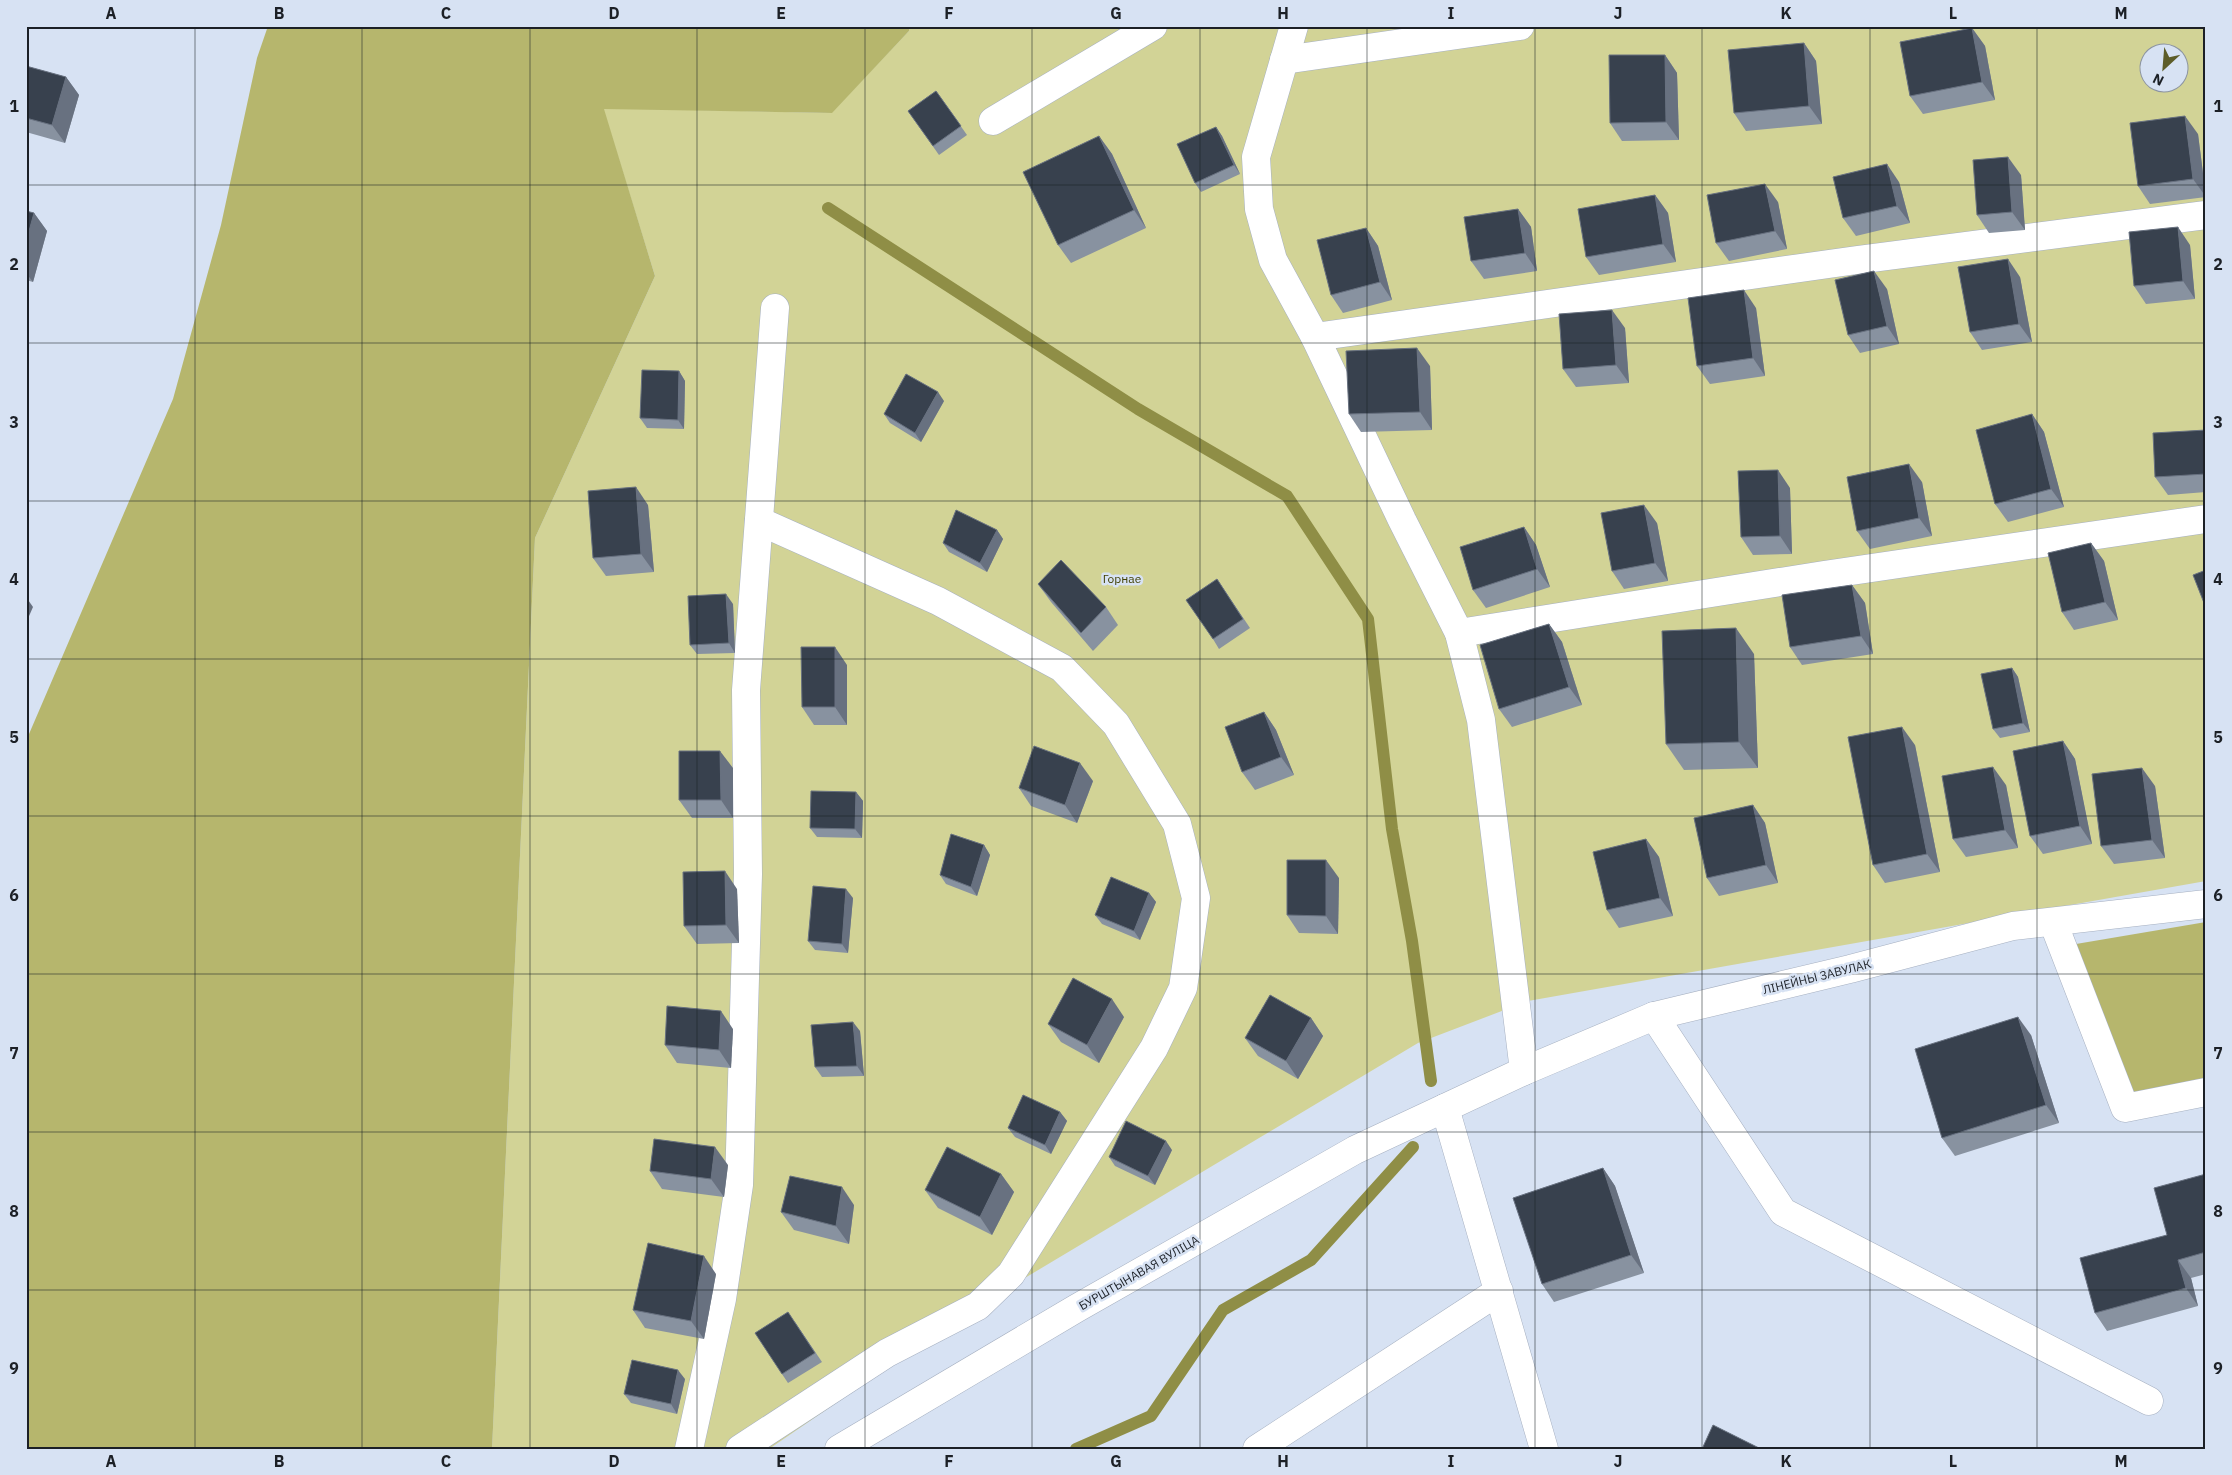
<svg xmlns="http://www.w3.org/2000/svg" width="2232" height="1475" font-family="'IBM Plex Sans',sans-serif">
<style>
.green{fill:#d2d396;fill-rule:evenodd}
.forest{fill:#b6b66d}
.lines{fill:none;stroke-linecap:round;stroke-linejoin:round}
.stream{stroke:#8f8e46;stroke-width:12}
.minor-casing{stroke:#a6b0c1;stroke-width:29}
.minor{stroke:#fff;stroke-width:28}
.wall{fill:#8892a0}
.shaded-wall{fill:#687180}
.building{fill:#38414e;stroke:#687180}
.grid{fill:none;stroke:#1c2026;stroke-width:1;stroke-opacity:0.55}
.labels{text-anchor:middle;stroke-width:5;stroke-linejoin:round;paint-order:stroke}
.park-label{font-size:12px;fill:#414004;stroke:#d7e2f3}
.street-label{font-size:12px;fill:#1c2026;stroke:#d7e2f3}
.neatline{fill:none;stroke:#1c2026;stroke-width:2}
.grid-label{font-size:16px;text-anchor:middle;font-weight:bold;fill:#1c2026}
</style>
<rect width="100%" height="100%" fill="#d7e2f3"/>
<path class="green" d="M909 26H2206V881L1528 1001 1418 1043 978 1306 769 1449H492L535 538 655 276 603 108 831 113 909 31ZM2150 52H2180V82H2150Z"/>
<g class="forest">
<path d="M268 26H909V31L832 113 604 109 655 276 535 538 492 1449H26V741L173 399 221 225 257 58Z"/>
<path d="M2206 922V1082L2131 1098 2076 944Z"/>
</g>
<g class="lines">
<g class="stream">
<path d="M828 208 1138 409 1287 496 1368 619 1392 829 1412 941 1431 1081"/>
<path d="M1076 1449 1151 1416 1223 1310 1311 1260 1413 1147"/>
</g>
<g class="minor-casing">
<g id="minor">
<path d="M1294 26 1256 157 1259 209 1273 260 1315 337 1402 520 1459 633 1481 720 1524 1071"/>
<path d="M1284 60 1520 26"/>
<path d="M993 121 1153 26"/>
<path d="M1315 337 1857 260 2206 215"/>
<path d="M1459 633 1824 575 2206 519"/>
<path d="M2053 922 2125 1108 2206 1092"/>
<path d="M1654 1016 1783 1212 2149 1401"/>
<path d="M1445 1108 1544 1449"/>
<path d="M689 1449 722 1299 739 1185 748 874 746 690 775 308"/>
<path d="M740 1449 887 1353 978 1306 1011 1274 1154 1048 1183 988 1196 898 1177 824 1116 724 1062 668 938 601 759 521"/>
<path d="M839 1449 1077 1308 1355 1150 1524 1071 1654 1016 1850 969 2013 926 2206 904"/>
<path d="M1257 1449 1499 1291"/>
</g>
</g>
<use href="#minor" class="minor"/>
</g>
<g class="wall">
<path d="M1972 28 1985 46 1995 100 1923 114 1910 96Z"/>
<path d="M1804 43 1816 61 1822 124 1746 131 1734 113Z"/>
<path d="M1665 55 1677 73 1679 140 1622 141 1610 123Z"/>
<path d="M26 66 66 77 79 95 65 143 26 132Z"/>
<path d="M936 91 967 135 939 155 908 111Z"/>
<path d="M1216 127 1222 136 1240 174 1201 192 1195 183Z"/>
<path d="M2198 134 2206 197 2150 204 2138 186Z"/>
<path d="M1099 136 1112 154 1146 228 1071 263 1058 245Z"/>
<path d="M2021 175 2025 230 1989 233 1977 215Z"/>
<path d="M1899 182 1910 223 1856 236 1843 218Z"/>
<path d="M1655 195 1668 213 1676 262 1599 275 1586 257Z"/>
<path d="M1778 202 1787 249 1729 261 1716 243Z"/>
<path d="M1518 209 1531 227 1537 271 1484 279 1471 261Z"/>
<path d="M26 211 34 213 47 231 33 282 26 280Z"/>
<path d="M1366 228 1378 246 1392 300 1343 313 1331 295Z"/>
<path d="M2190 245 2195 299 2146 304 2134 286Z"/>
<path d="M2020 277 2032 342 1982 350 1970 332Z"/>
<path d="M1887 289 1899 344 1860 353 1848 335Z"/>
<path d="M1756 308 1765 376 1710 384 1697 366Z"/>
<path d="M1625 328 1629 383 1576 387 1563 369Z"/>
<path d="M1430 366 1432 430 1361 432 1349 414Z"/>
<path d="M679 371 685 381 684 429 647 428 640 418Z"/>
<path d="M944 401 921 442 890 423 884 414Z"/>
<path d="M2032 414 2044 432 2064 507 2008 522 1995 504Z"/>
<path d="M2206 430V492L2168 495 2155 477Z"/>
<path d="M1922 482 1932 536 1870 549 1857 531Z"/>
<path d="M1790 488 1792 554 1753 555 1741 537Z"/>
<path d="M648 505 654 572 606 576 593 558Z"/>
<path d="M1657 523 1668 581 1624 589 1612 571Z"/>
<path d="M1524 527 1536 545 1550 587 1486 608 1473 590Z"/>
<path d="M997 530 1003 539 987 572 949 552 943 543Z"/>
<path d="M2091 543 2104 561 2118 620 2074 630 2062 612Z"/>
<path d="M1217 579 1250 628 1219 649 1213 639Z"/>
<path d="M1038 584 1106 607 1118 625 1093 651 1051 602Z"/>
<path d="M1852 585 1865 603 1873 654 1802 665 1790 647Z"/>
<path d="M733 604 735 653 697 654 690 645Z"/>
<path d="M1549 624 1562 642 1582 705 1512 727 1499 709Z"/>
<path d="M1754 654 1758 768 1684 770 1666 744Z"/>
<path d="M847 665V725H814L802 707Z"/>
<path d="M2012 668 2018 677 2030 732 2000 738 1993 729Z"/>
<path d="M1264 712 1276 730 1294 775 1255 790 1242 772Z"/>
<path d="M2063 741 2075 759 2092 844 2043 854 2030 836Z"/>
<path d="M1915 745 1940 872 1885 883 1873 865Z"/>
<path d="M733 768V818H692L679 800Z"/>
<path d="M1093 781 1077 823 1031 806 1019 788Z"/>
<path d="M2006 785 2018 848 1966 857 1953 839Z"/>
<path d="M2155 786 2165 858 2114 864 2101 846Z"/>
<path d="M856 792 863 801 862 838 817 837 810 828Z"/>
<path d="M1753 805 1765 823 1778 883 1719 896 1707 878Z"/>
<path d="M1646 839 1659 857 1673 916 1619 928 1607 910Z"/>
<path d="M984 845 990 855 977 896 946 884 940 875Z"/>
<path d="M1339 878 1338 934 1299 933 1287 915Z"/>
<path d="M737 889 739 943 697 944 684 926Z"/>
<path d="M1149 893 1156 902 1140 940 1102 924 1095 915Z"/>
<path d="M853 898 848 953 815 950 808 941Z"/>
<path d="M1124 1017 1099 1063 1061 1042 1048 1024Z"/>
<path d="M1311 1018 1323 1036 1298 1079 1258 1056 1245 1038Z"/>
<path d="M733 1029 731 1068 677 1063 665 1045Z"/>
<path d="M860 1031 864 1076 822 1077 815 1067Z"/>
<path d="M2031 1035 2059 1123 1955 1156 1942 1138Z"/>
<path d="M1060 1112 1067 1121 1051 1154 1015 1137 1008 1128Z"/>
<path d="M1172 1150 1155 1185 1115 1166 1109 1157Z"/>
<path d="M728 1165 724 1197 662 1189 650 1171Z"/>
<path d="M1603 1168 1615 1186 1644 1273 1554 1302 1542 1284Z"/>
<path d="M1001 1174 1014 1192 992 1235 938 1208 925 1190Z"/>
<path d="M2206 1174V1274L2191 1278 2198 1306 2107 1331 2095 1313 2167 1235Z"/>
<path d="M854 1205 849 1244 794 1230 781 1212Z"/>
<path d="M716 1274 704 1339 645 1328 633 1310Z"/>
<path d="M795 1322 822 1362 788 1383 782 1374Z"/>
<path d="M685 1379 677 1414 631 1403 624 1394Z"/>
</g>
<g class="shaded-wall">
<path d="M1972 28 1985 46 1995 100 1982 82Z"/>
<path d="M1804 43 1816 61 1822 124 1809 106Z"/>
<path d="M1665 55 1677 73 1679 140 1666 122Z"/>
<path d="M66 77 79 95 65 143 52 125Z"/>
<path d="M2185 116 2198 134 2206 197 2193 179Z"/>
<path d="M1216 127 1222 136 1240 174 1234 165Z"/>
<path d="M1099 136 1112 154 1146 228 1134 210Z"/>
<path d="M2008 157 2021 175 2025 230 2012 212Z"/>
<path d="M1887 164 1899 182 1910 223 1897 206Z"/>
<path d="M1765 184 1778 202 1787 249 1775 231Z"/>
<path d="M1655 195 1668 213 1676 262 1663 244Z"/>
<path d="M1518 209 1531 227 1537 271 1525 253Z"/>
<path d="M34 213 47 231 33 282 26 273V242Z"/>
<path d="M2178 227 2190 245 2195 299 2183 281Z"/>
<path d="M1366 228 1378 246 1392 300 1380 282Z"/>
<path d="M2008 259 2020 277 2032 342 2019 324Z"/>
<path d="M1874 271 1887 289 1899 344 1887 326Z"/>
<path d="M1744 290 1756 308 1765 376 1753 358Z"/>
<path d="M1612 310 1625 328 1629 383 1616 365Z"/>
<path d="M1417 348 1430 366 1432 430 1420 412Z"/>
<path d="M679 371 685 381 684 429 678 420Z"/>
<path d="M938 392 944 401 921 442 915 433Z"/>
<path d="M2032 414 2044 432 2064 507 2051 489Z"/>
<path d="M1909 464 1922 482 1932 536 1919 518Z"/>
<path d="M1778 470 1790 488 1792 554 1780 536Z"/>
<path d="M636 487 648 505 654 572 641 554Z"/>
<path d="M1644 505 1657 523 1668 581 1655 563Z"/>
<path d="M1524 527 1536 545 1550 587 1537 569Z"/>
<path d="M997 530 1003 539 987 572 980 563Z"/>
<path d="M2091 543 2104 561 2118 620 2105 602Z"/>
<path d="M1852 585 1865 603 1873 654 1861 636Z"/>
<path d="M726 594 733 604 735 653 729 643Z"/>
<path d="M26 597 33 607 26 623Z"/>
<path d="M1549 624 1562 642 1582 705 1569 687Z"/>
<path d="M1736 628 1754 654 1758 768 1739 742Z"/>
<path d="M835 647 847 665V725L835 707Z"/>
<path d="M2012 668 2018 677 2030 732 2023 723Z"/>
<path d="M1264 712 1276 730 1294 775 1281 757Z"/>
<path d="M1902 727 1915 745 1940 872 1927 854Z"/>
<path d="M2063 741 2075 759 2092 844 2080 826Z"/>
<path d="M720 751 733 768V818L721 800Z"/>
<path d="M1080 763 1093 781 1077 823 1065 805Z"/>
<path d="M1993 767 2006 785 2018 848 2005 830Z"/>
<path d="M2142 768 2155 786 2165 858 2152 840Z"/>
<path d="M856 792 863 801 862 838 855 829Z"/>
<path d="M1753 805 1765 823 1778 883 1766 865Z"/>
<path d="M1646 839 1659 857 1673 916 1660 898Z"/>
<path d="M984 845 990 855 977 896 971 887Z"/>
<path d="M1326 860 1339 878 1338 934 1326 916Z"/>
<path d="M725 871 737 889 739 943 726 925Z"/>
<path d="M846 889 853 898 848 953 842 944Z"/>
<path d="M1149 893 1156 902 1140 940 1134 931Z"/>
<path d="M1112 999 1124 1017 1099 1063 1087 1045Z"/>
<path d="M721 1011 733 1029 731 1068 719 1050Z"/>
<path d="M2018 1017 2031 1035 2059 1123 2046 1105Z"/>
<path d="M1311 1018 1323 1036 1298 1079 1286 1061Z"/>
<path d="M853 1022 860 1031 864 1076 857 1066Z"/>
<path d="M1060 1112 1067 1121 1051 1154 1045 1145Z"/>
<path d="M1166 1141 1172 1150 1155 1185 1148 1176Z"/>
<path d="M715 1147 728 1165 724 1197 711 1179Z"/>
<path d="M1603 1168 1615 1186 1644 1273 1631 1255Z"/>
<path d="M1001 1174 1014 1192 992 1235 980 1217Z"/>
<path d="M842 1187 854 1205 849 1244 836 1226Z"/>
<path d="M704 1256 716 1274 704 1339 691 1321Z"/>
<path d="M2178 1260 2191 1278 2198 1306 2186 1288Z"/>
<path d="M678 1370 685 1379 677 1414 671 1404Z"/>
</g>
<g class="building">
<path d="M1972 28 1982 82 1910 96 1900 42Z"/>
<path d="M1804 43 1809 106 1734 113 1728 50Z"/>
<path d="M1609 55H1665L1666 122 1610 123Z"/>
<path d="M26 66 66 77 52 125 26 118Z"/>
<path d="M936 91 961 126 933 146 908 111Z"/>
<path d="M2185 116 2193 179 2138 186 2130 123Z"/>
<path d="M1216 127 1234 165 1195 183 1177 144Z"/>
<path d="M1099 136 1134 210 1058 245 1023 172Z"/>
<path d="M2008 157 2012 212 1977 215 1973 160Z"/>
<path d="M1887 164 1897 206 1843 218 1833 177Z"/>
<path d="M1765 184 1775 231 1716 243 1707 195Z"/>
<path d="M1655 195 1663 244 1586 257 1578 209Z"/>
<path d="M1518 209 1525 253 1471 261 1464 217Z"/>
<path d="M26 211 34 213 26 242Z"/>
<path d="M2178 227 2183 281 2134 286 2129 232Z"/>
<path d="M1366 228 1380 282 1331 295 1317 240Z"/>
<path d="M2008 259 2019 324 1970 332 1958 267Z"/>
<path d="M1874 271 1887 326 1848 335 1835 280Z"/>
<path d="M1744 290 1753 358 1697 366 1688 298Z"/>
<path d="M1612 310 1616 365 1563 369 1559 314Z"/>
<path d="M1417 348 1420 412 1349 414 1346 351Z"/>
<path d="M642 370 679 371 678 420 640 418Z"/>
<path d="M906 374 938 392 915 433 884 414Z"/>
<path d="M2032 414 2051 489 1995 504 1976 430Z"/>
<path d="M2206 430V474L2155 477 2153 433Z"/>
<path d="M1909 464 1919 518 1857 531 1847 477Z"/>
<path d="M1778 470 1780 536 1741 537 1738 471Z"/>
<path d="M636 487 641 554 593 558 588 491Z"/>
<path d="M1644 505 1655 563 1612 571 1601 513Z"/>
<path d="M956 510 997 530 980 563 943 543Z"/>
<path d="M1524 527 1537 569 1473 590 1460 547Z"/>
<path d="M2091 543 2105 602 2062 612 2048 553Z"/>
<path d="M1061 560 1106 607 1081 633 1038 584Z"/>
<path d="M2206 570V608L2193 575Z"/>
<path d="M1217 579 1243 619 1213 639 1186 600Z"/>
<path d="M1852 585 1861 636 1790 647 1782 595Z"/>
<path d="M726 594 729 643 690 645 688 596Z"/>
<path d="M1549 624 1569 687 1499 709 1480 645Z"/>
<path d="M1736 628 1739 742 1666 744 1662 631Z"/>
<path d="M801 647H835V707H802Z"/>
<path d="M2012 668 2023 723 1993 729 1981 674Z"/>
<path d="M1264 712 1281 757 1242 772 1225 727Z"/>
<path d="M1902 727 1927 854 1873 865 1848 737Z"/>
<path d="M2063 741 2080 826 2030 836 2013 751Z"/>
<path d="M1034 746 1080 763 1065 805 1019 788Z"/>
<path d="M679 751H720L721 800H679Z"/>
<path d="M1993 767 2005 830 1953 839 1942 776Z"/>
<path d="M2142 768 2152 840 2101 846 2092 774Z"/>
<path d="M811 791 856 792 855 829 810 828Z"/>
<path d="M1753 805 1766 865 1707 878 1694 818Z"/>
<path d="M951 834 984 845 971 887 940 875Z"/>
<path d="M1646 839 1660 898 1607 910 1593 852Z"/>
<path d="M1287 860H1326V916L1287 915Z"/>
<path d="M725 871 726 925 684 926 683 872Z"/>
<path d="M1111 877 1149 893 1134 931 1095 915Z"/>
<path d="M813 886 846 889 842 944 808 941Z"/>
<path d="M1073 978 1112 999 1087 1045 1048 1024Z"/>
<path d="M1270 995 1311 1018 1286 1061 1245 1038Z"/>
<path d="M667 1006 721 1011 719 1050 665 1045Z"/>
<path d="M2018 1017 2046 1105 1942 1138 1915 1049Z"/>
<path d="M853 1022 857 1066 815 1067 811 1025Z"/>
<path d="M1023 1095 1060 1112 1045 1145 1008 1128Z"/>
<path d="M1126 1121 1166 1141 1148 1176 1109 1157Z"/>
<path d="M654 1139 715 1147 711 1179 650 1171Z"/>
<path d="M947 1147 1001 1174 980 1217 925 1190Z"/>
<path d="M1603 1168 1631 1255 1542 1284 1513 1198Z"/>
<path d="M2206 1174V1252L2178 1260 2186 1288 2095 1313 2080 1258 2167 1235 2154 1188Z"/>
<path d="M790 1176 842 1187 836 1226 781 1212Z"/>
<path d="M648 1243 704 1256 691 1321 633 1310Z"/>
<path d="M788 1312 815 1353 782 1374 755 1333Z"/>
<path d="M632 1360 678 1370 671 1404 624 1394Z"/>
<path d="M1713 1425 1761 1449H1702Z"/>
</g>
<path class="grid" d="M195 26V1449M362 26V1449M530 26V1449M697 26V1449M865 26V1449M1032 26V1449M1200 26V1449M1367 26V1449M1535 26V1449M1702 26V1449M1870 26V1449M2037 26V1449M26 185H2206M26 343H2206M26 501H2206M26 659H2206M26 816H2206M26 974H2206M26 1132H2206M26 1290H2206"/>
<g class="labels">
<g class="park-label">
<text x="1122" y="583">Горнае</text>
</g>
<g class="street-label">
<text transform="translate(1817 977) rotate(-14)" y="4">ЛІНЕЙНЫ ЗАВУЛАК</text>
<text transform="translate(1139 1273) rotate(-30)" y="4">БУРШТЫНАВАЯ ВУЛІЦА</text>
</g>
</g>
<rect width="2232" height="1475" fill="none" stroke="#d7e2f3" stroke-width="55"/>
<g transform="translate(2164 68) rotate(206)"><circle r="24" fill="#d7e2f3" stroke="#8c94a1"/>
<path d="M0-4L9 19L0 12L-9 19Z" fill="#5d5d29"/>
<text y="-8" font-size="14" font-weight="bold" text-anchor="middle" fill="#1c2026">N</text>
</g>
<rect x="28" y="28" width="2176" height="1420" class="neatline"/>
<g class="grid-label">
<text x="111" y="19">A</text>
<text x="279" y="19">B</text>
<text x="446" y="19">C</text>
<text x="614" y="19">D</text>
<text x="781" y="19">E</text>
<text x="949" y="19">F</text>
<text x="1116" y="19">G</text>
<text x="1283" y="19">H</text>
<text x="1451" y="19">I</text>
<text x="1618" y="19">J</text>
<text x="1786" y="19">K</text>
<text x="1953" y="19">L</text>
<text x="2121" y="19">M</text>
<text x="14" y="112">1</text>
<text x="2218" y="112">1</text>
<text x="14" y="270">2</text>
<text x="2218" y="270">2</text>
<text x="14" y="428">3</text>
<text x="2218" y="428">3</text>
<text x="14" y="585">4</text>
<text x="2218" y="585">4</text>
<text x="14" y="743">5</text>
<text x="2218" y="743">5</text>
<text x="14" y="901">6</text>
<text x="2218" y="901">6</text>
<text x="14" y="1059">7</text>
<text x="2218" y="1059">7</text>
<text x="14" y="1217">8</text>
<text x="2218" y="1217">8</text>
<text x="14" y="1374">9</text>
<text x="2218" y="1374">9</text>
<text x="111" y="1467">A</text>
<text x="279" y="1467">B</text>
<text x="446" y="1467">C</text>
<text x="614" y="1467">D</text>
<text x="781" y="1467">E</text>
<text x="949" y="1467">F</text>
<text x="1116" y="1467">G</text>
<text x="1283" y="1467">H</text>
<text x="1451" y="1467">I</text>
<text x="1618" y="1467">J</text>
<text x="1786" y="1467">K</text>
<text x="1953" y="1467">L</text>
<text x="2121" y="1467">M</text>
</g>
</svg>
